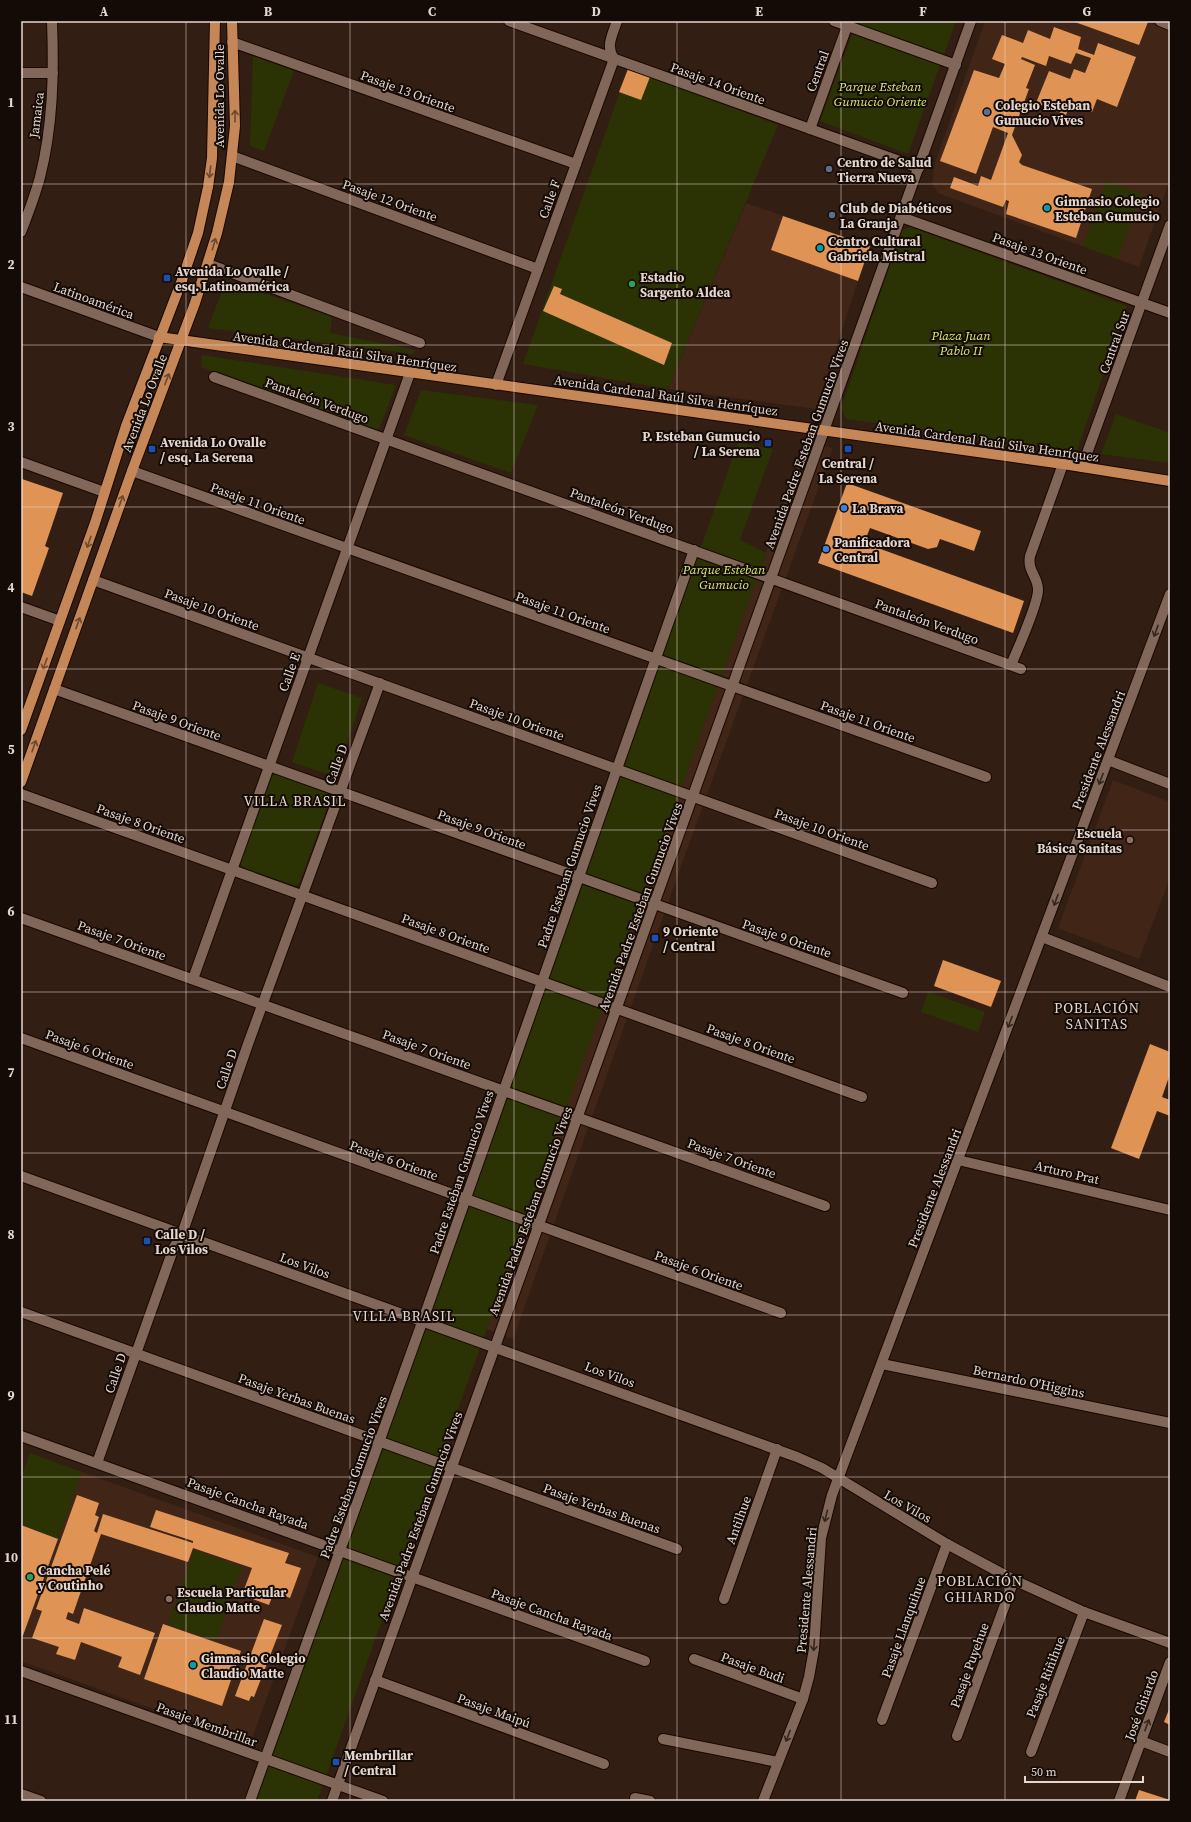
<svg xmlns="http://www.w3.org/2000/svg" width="1191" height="1822" font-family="'Source Serif 4',serif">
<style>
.built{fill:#412517}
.green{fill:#2b3304}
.building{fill:#df9455}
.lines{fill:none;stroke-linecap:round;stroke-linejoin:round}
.minor-casing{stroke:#1a0701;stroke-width:12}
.major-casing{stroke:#1a0701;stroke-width:12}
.minor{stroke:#80675a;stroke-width:10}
.major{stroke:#c68758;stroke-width:10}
.oneway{stroke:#6d492f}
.oneway2{stroke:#34271f}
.grid{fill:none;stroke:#e5d6cf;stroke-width:1;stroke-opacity:0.55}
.service-dot{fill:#5c6f8a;stroke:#140b06;stroke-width:1.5}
.culture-dot{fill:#0f9aa8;stroke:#140b06;stroke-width:1.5}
.transit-dot{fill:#1a4fb4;stroke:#140b06;stroke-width:1.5}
.leisure-dot{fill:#2e9e5b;stroke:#140b06;stroke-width:1.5}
.shop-dot{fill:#3f7fe0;stroke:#140b06;stroke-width:1.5}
.education-dot{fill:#8d6e63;stroke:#140b06;stroke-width:1.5}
.labels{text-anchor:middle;stroke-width:4;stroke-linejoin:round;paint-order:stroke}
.street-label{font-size:13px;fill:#e5d6cf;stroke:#140b06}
.park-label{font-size:13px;font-style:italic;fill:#d6ed73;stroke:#140b06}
.poi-label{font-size:13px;font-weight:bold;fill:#e5d6cf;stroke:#140b06;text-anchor:start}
.neighbourhood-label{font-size:14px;letter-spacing:1px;fill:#e5d6cf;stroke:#140b06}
.neatline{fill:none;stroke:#e5d6cf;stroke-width:1.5}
.grid-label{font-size:13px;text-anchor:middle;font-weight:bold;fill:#e5d6cf}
</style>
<rect width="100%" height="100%" fill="#331e13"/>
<g class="built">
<path d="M985 21H1145L1170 30V179L1139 267 938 193 932 184 935 163Z"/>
<path d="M746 203 783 216 771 250 858 281 816 409 668 389Z"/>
<path d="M806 441 833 448 684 858 513 1339 486 1329Z"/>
<path d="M1113 780 1170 802V878L1139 959 1058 928Z"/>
<path d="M82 1472 318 1557 250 1744 21 1661V1641Z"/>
</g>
<g class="green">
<path d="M857 21H956L908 154 820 121Z"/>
<path d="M253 55 294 71 264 151 250 146Z"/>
<path d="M628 69 778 125 668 389 523 364Z"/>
<path d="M1106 181 1141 193 1118 259 1083 246Z"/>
<path d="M910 227 1127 306 1077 451 846 419 841 408 902 230Z"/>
<path d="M226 280 332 317 330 333 415 350 413 354 208 328Z"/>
<path d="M202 355 396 385 380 427 376 430 201 367Z"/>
<path d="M421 390 538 405 511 473 404 435Z"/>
<path d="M1116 414 1170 433V463L1101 454Z"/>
<path d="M738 443 773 449 740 540 766 553 317 1801H254Z"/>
<path d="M318 683 362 698 336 777 292 762Z"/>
<path d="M276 774 328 793 330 799 300 882 296 886 244 868 239 862 268 777Z"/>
<path d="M928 992 985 1012 978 1032 921 1012Z"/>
<path d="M30 1453 82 1472 58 1539 21 1525V1477Z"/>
<path d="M194 1550 242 1567 216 1641 168 1624Z"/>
</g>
<g class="building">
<path d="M1072 21H1145L1148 22 1139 45Z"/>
<path d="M1054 27 1081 37 1078 49 1094 55 1098 43 1136 57 1117 107 1097 99 1092 112 1070 104 1066 115 1036 103 1049 71 1070 79 1074 69 1085 73 1091 58 1076 53 1071 64 1049 56 1046 66 1022 57 1021 59 1035 65 1026 88 1029 89 1012 135 1022 155 1019 162 1022 165 1092 189 1076 238 1006 214 1009 201 1006 200 1003 207 950 188 954 177 978 186 981 176 991 180 1008 133 993 127 976 174 940 161 974 70 999 78 1005 64 992 59 1002 35 1023 43 1028 30 1050 39Z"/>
<path d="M628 69 650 77 641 100 619 92Z"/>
<path d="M783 216 870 246 858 281 771 250Z"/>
<path d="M554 286 562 289 560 294 672 343 664 365 543 311Z"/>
<path d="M22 479 63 493 45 546 49 548 32 596 21 592Z"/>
<path d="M847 483 981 531 974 551 940 539 937 547 928 549 870 528 864 543 1024 601 1013 633 818 563Z"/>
<path d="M943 960 1001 981 991 1007 934 986Z"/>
<path d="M1150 1044 1170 1052V1074L1162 1097 1170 1100V1116L1157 1111 1139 1159 1111 1148Z"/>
<path d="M77 1495 99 1503 95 1515 99 1517 94 1531 97 1533 103 1514 193 1543V1541L150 1527 156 1510 289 1553 285 1563 301 1568 290 1598 274 1592 269 1605 242 1595 252 1568 193 1548 188 1562 101 1534 73 1614 68 1612 66 1619 79 1624 84 1608 155 1633 140 1675 118 1667 122 1657 81 1642 75 1660 56 1654 59 1647 32 1638 42 1611 36 1609Z"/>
<path d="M21 1525 58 1539 21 1641Z"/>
<path d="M264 1619 282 1625 254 1697 251 1696 249 1701 235 1696Z"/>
<path d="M163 1624 241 1651 222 1706 144 1679Z"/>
<path d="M1170 1707V1725L1164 1722Z"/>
<path d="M1139 1790 1170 1800V1801H1135Z"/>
</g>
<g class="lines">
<g class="minor-casing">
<g id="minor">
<path d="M509 21 919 168"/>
<path d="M834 21 956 65"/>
<path d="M1160 21 1170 25"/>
<path d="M232 42 576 164"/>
<path d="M21 73H53"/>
<path d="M810 129 849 21"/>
<path d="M232 156 538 269"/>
<path d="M901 217 1170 313"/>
<path d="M21 232C28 214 35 196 40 177 53 126 54 73 52 21"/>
<path d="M208 264 420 343"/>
<path d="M21 287 159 337"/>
<path d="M214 377 1021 669"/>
<path d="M496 385 614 59C605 46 613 34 617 21"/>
<path d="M21 462 104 492"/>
<path d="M1082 467 1170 225"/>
<path d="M132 471 986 777"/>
<path d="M93 580 932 883"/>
<path d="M21 607 60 621"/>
<path d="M1011 665C1018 648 1037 607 1038 591 1039 577 1027 572 1030 556L1063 464"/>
<path d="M54 689 903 993"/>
<path d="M1108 760 1170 784"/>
<path d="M21 794 862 1097"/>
<path d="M21 918 825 1206"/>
<path d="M1042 937 1170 987"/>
<path d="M193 979 410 373"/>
<path d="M21 1038 781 1313"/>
<path d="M958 1160 1170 1210"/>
<path d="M21 1176 797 1457 822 1468 947 1544 1014 1580 1084 1612 1170 1643"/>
<path d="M21 1312 677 1549"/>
<path d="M882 1364 1170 1423"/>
<path d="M21 1436 645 1661"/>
<path d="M97 1463 174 1247 182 1234 248 1044 380 683"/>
<path d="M724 1599 777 1449"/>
<path d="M694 1659 803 1699"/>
<path d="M21 1671 383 1801"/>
<path d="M375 1680 604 1764"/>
<path d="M882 1720 947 1544"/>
<path d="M957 1736 1014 1580"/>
<path d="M663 1739 778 1762"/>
<path d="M1141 1741 1170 1752"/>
<path d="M1031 1752 1084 1612"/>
<path d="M21 1794 41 1801"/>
<path d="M635 1798 650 1801"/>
<path d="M250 1801 429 1303 694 550"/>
<path d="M332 1801 971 21"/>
<path d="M763 1801 803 1699 809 1677 814 1649 821 1538 832 1495 1170 594"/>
<path d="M1119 1801 1170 1662"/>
</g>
</g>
<g class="major-casing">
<g id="major">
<path d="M159 337 1063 464 1170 481"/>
<path d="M21 730 95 523 126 426 182 280 198 233 208 187 212 158 215 21"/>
<path d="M21 782 132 471 195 303 217 233 229 182 235 126 232 21"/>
</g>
</g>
<use href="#minor" class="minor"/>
<use href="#major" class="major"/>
</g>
<defs><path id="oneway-shaft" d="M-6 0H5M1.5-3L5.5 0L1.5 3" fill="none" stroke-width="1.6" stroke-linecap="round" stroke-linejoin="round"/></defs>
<g class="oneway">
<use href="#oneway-shaft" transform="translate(235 116) rotate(-90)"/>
<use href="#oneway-shaft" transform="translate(210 172) rotate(97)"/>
<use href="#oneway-shaft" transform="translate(214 244) rotate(-74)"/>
<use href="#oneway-shaft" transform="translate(167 379) rotate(-69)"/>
<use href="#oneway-shaft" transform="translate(121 501) rotate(-71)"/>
<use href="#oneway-shaft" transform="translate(89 542) rotate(109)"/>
<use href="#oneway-shaft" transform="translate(78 623) rotate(-70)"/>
<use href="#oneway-shaft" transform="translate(45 664) rotate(110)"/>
<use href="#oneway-shaft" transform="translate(34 746) rotate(-71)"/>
</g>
<g class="oneway2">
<use href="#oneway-shaft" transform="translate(1156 631) rotate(110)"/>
<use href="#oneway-shaft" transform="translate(1101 779) rotate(111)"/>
<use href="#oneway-shaft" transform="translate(1056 900) rotate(110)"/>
<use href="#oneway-shaft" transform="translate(1010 1022) rotate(111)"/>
<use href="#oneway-shaft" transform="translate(826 1516) rotate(104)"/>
<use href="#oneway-shaft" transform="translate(814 1645) rotate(94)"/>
<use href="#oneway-shaft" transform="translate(1147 1725) rotate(-70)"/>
<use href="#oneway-shaft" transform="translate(788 1736) rotate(111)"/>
</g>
<path class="grid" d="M186 21V1801M350 21V1801M514 21V1801M677 21V1801M841 21V1801M1005 21V1801M21 184H1170M21 345H1170M21 507H1170M21 669H1170M21 830H1170M21 992H1170M21 1153H1170M21 1315H1170M21 1477H1170M21 1638H1170"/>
<g class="service-dot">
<circle cx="987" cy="112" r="4"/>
<circle cx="829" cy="169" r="4"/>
<circle cx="832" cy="215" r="4"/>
</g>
<g class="culture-dot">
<circle cx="1047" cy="208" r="4"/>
<circle cx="820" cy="248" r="4"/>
<circle cx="193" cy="1665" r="4"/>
</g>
<g class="transit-dot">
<rect x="163" y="274" width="8" height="8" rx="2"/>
<rect x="764" y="439" width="8" height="8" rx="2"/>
<rect x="148" y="445" width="8" height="8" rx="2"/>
<rect x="844" y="445" width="8" height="8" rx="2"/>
<rect x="651" y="934" width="8" height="8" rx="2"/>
<rect x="143" y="1237" width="8" height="8" rx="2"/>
<rect x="332" y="1758" width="8" height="8" rx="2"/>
</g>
<g class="leisure-dot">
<circle cx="632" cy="284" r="4"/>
<circle cx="30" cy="1577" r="4"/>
</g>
<g class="shop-dot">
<circle cx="844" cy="508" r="4"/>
<circle cx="826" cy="549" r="4"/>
</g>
<g class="education-dot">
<circle cx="1130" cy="840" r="4"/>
<circle cx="169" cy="1599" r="4"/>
</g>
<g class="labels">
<g class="street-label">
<text transform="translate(817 71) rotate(-70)" y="5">Central</text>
<text transform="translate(718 83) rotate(20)" y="5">Pasaje 14 Oriente</text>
<text transform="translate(408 91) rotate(20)" y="5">Pasaje 13 Oriente</text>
<text transform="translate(219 96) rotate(-90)" y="5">Avenida Lo Ovalle</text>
<text transform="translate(36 115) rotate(-83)" y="5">Jamaica</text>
<text transform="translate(549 199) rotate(-70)" y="5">Calle F</text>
<text transform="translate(390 200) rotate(20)" y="5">Pasaje 12 Oriente</text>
<text transform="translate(1040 253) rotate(20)" y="5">Pasaje 13 Oriente</text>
<text transform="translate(94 300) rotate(20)" y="5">Latinoamérica</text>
<text transform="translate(1114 342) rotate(-70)" y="5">Central Sur</text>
<text transform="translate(345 351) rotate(8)" y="5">Avenida Cardenal Raúl Silva Henríquez</text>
<text transform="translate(666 395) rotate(8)" y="5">Avenida Cardenal Raúl Silva Henríquez</text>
<text transform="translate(317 400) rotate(20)" y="5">Pantaleón Verdugo</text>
<text transform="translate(144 403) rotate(-69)" y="5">Avenida Lo Ovalle</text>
<text transform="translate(987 441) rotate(8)" y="5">Avenida Cardenal Raúl Silva Henríquez</text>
<text transform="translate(806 444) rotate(-70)" y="5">Avenida Padre Esteban Gumucio Vives</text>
<text transform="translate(258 503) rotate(20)" y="5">Pasaje 11 Oriente</text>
<text transform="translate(622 510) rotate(20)" y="5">Pantaleón Verdugo</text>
<text transform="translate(212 609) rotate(20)" y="5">Pasaje 10 Oriente</text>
<text transform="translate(563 612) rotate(20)" y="5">Pasaje 11 Oriente</text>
<text transform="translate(927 621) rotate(20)" y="5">Pantaleón Verdugo</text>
<text transform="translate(289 672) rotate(-70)" y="5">Calle E</text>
<text transform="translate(517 719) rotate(20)" y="5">Pasaje 10 Oriente</text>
<text transform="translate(177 720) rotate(20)" y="5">Pasaje 9 Oriente</text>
<text transform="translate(868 721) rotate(20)" y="5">Pasaje 11 Oriente</text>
<text transform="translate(1098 750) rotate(-69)" y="5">Presidente Alessandri</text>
<text transform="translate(336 764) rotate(-70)" y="5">Calle D</text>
<text transform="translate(141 823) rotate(20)" y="5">Pasaje 8 Oriente</text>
<text transform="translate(482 829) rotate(20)" y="5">Pasaje 9 Oriente</text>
<text transform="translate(822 829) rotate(20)" y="5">Pasaje 10 Oriente</text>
<text transform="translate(569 866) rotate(-71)" y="5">Padre Esteban Gumucio Vives</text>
<text transform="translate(640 907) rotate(-70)" y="5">Avenida Padre Esteban Gumucio Vives</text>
<text transform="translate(446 933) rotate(20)" y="5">Pasaje 8 Oriente</text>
<text transform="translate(787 938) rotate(19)" y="5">Pasaje 9 Oriente</text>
<text transform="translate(122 940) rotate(20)" y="5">Pasaje 7 Oriente</text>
<text transform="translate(751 1043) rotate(20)" y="5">Pasaje 8 Oriente</text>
<text transform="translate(90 1049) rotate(20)" y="5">Pasaje 6 Oriente</text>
<text transform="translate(427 1049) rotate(20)" y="5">Pasaje 7 Oriente</text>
<text transform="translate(226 1069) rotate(-71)" y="5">Calle D</text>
<text transform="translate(732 1158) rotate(20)" y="5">Pasaje 7 Oriente</text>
<text transform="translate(394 1160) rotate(20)" y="5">Pasaje 6 Oriente</text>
<text transform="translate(461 1172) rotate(-71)" y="5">Padre Esteban Gumucio Vives</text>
<text transform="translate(1067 1172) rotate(13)" y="5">Arturo Prat</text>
<text transform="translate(934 1188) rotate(-69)" y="5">Presidente Alessandri</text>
<text transform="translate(530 1211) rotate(-70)" y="5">Avenida Padre Esteban Gumucio Vives</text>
<text transform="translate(305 1265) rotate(20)" y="5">Los Vilos</text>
<text transform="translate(699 1270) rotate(20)" y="5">Pasaje 6 Oriente</text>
<text transform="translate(115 1373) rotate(-71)" y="5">Calle D</text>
<text transform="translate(610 1374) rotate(20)" y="5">Los Vilos</text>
<text transform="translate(1029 1381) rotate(12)" y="5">Bernardo O'Higgins</text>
<text transform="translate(297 1398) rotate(20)" y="5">Pasaje Yerbas Buenas</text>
<text transform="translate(353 1477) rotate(-70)" y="5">Padre Esteban Gumucio Vives</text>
<text transform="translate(248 1503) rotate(20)" y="5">Pasaje Cancha Rayada</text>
<text transform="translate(908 1506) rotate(30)" y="5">Los Vilos</text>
<text transform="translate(602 1508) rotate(20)" y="5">Pasaje Yerbas Buenas</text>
<text transform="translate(420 1516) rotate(-70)" y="5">Avenida Padre Esteban Gumucio Vives</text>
<text transform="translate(738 1520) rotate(-70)" y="5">Antilhue</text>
<text transform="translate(806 1590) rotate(-85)" y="5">Presidente Alessandri</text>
<text transform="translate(552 1614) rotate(20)" y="5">Pasaje Cancha Rayada</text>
<text transform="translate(903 1627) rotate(-70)" y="5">Pasaje Llanquihue</text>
<text transform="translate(969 1665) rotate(-70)" y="5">Pasaje Puyehue</text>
<text transform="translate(753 1667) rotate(20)" y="5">Pasaje Budi</text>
<text transform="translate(1045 1677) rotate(-69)" y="5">Pasaje Riñihue</text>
<text transform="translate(1141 1705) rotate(-70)" y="5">José Ghiardo</text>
<text transform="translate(494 1710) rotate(20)" y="5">Pasaje Maipú</text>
<text transform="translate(207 1724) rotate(20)" y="5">Pasaje Membrillar</text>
</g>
<g class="park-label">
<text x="880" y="91">Parque Esteban<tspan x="880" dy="15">Gumucio Oriente</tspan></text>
<text x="961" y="340">Plaza Juan<tspan x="961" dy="15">Pablo II</tspan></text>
<text x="724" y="574">Parque Esteban<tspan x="724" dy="15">Gumucio</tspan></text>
</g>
<g class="poi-label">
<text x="995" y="110">Colegio Esteban<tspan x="995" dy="15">Gumucio Vives</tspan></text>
<text x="837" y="167">Centro de Salud<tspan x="837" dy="15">Tierra Nueva</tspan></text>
<text x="1055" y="206">Gimnasio Colegio<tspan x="1055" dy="15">Esteban Gumucio</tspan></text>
<text x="840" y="213">Club de Diabéticos<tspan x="840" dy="15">La Granja</tspan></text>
<text x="828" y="246">Centro Cultural<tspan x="828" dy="15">Gabriela Mistral</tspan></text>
<text x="175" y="276">Avenida Lo Ovalle /<tspan x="175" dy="15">esq. Latinoamérica</tspan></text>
<text x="640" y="282">Estadio<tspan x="640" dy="15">Sargento Aldea</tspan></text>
<text x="760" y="441" text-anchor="end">P. Esteban Gumucio<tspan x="760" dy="15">/ La Serena</tspan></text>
<text x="160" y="447">Avenida Lo Ovalle<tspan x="160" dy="15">/ esq. La Serena</tspan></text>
<text x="848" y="468" text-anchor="middle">Central /<tspan x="848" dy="15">La Serena</tspan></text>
<text x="852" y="513">La Brava</text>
<text x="834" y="547">Panificadora<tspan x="834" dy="15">Central</tspan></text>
<text x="1122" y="838" text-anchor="end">Escuela<tspan x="1122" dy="15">Básica Sanitas</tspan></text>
<text x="663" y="936">9 Oriente<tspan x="663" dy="15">/ Central</tspan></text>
<text x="155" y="1239">Calle D /<tspan x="155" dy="15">Los Vilos</tspan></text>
<text x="38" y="1575">Cancha Pelé<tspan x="38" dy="15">y Coutinho</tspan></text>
<text x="177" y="1597">Escuela Particular<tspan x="177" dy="15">Claudio Matte</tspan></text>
<text x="201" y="1663">Gimnasio Colegio<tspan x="201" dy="15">Claudio Matte</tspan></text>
<text x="344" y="1760">Membrillar<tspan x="344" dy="15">/ Central</tspan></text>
</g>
<g class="neighbourhood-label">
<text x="295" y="806">VILLA BRASIL</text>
<text x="1097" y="1013">POBLACIÓN<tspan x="1097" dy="16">SANITAS</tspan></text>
<text x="404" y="1321">VILLA BRASIL</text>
<text x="980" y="1586">POBLACIÓN<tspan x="980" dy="16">GHIARDO</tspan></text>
</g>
</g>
<rect width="1191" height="1822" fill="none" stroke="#140b06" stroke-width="44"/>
<path d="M1025 1776v6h118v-6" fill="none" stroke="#e5d6cf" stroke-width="2"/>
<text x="1031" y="1776" font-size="12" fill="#e5d6cf" stroke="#140b06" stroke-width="3" paint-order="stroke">50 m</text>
<rect x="22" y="22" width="1147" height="1778" class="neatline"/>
<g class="grid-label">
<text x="104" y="16">A</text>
<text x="268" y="16">B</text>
<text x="432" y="16">C</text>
<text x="596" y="16">D</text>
<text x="759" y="16">E</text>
<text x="923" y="16">F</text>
<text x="1087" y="16">G</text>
<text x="11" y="107">1</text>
<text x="11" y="269">2</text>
<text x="11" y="431">3</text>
<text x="11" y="592">4</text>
<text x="11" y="754">5</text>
<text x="11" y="916">6</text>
<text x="11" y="1077">7</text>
<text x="11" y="1239">8</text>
<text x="11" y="1400">9</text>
<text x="11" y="1562">10</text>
<text x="11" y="1724">11</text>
</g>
</svg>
